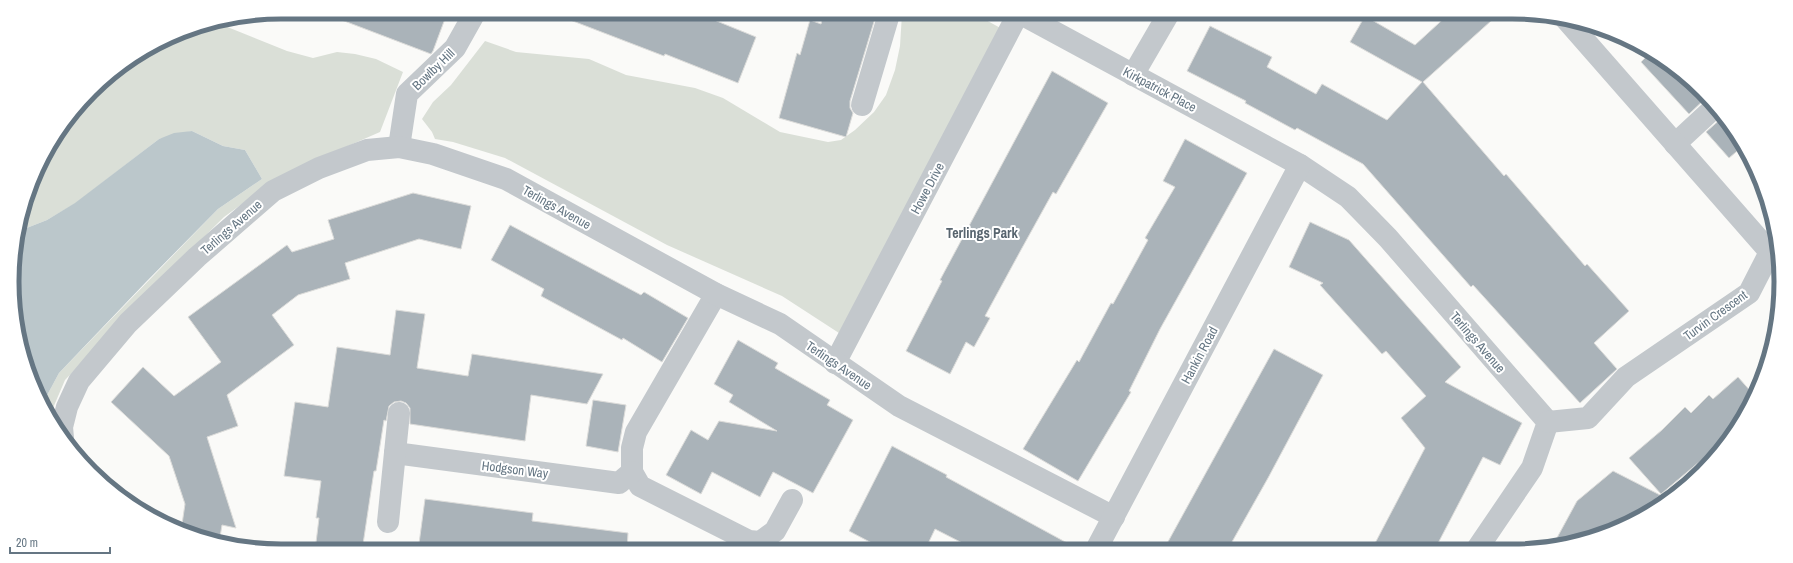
<svg xmlns="http://www.w3.org/2000/svg" width="1793" height="563" font-family="'Archivo Narrow',sans-serif">
<style>
.green{fill:#dadfd7}
.water{fill:#bbc7cb}
.building{fill:#aab3b9;stroke:#dcdcda}
.lines{fill:none;stroke-linecap:round;stroke-linejoin:round}
.street{stroke:#c3c8cc;stroke-width:22}
.labels{text-anchor:middle;stroke-width:4;stroke-linejoin:round;paint-order:stroke}
.street-label{font-size:13px;fill:#657683;stroke:#fff}
.neighbourhood-label{font-size:14px;font-weight:bold;fill:#57646e;stroke:#fff}
.rim{fill:none;stroke:#657683;stroke-width:5}
</style>
<rect width="100%" height="100%" fill="#fafaf8"/>
<g class="green">
<path d="M902 14H975L1004 30 839 333 782 296 667 245 505 158 453 142 435 139 432 132 422 119 433 102 451 85 485 41 516 52 589 59 626 75 695 88 723 98 780 132 828 142 841 140 855 130 874 112 886 95 895 70 900 46Z"/>
<path d="M215 22 287 51 313 58 337 52 355 54 376 59 403 72 380 132 325 156 268 185 224 217 152 289 65 380 50 415 44 401 59 373 218 209 262 179 245 150 223 146 192 131 159 139 76 203 47 220 19 231 40 162 68 117 104 79 179 32Z"/>
</g>
<path class="water" d="M192 131 223 146 245 150 262 179 218 209 146 282 59 373 44 401C36 385 25 367 21 350 12 312 8 268 19 231L47 220 75 203 159 139 174 133Z"/>
<g class="building">
<path d="M1451 12H1501L1423 82 1504 176 1506 174 1585 266 1587 264 1629 311 1594 343 1617 369 1580 403 1473 285 1471 287 1363 164 1297 128 1295 130 1245 103 1246 101 1187 71 1210 26 1272 57 1267 67 1316 94 1322 84 1387 120 1422 82 1350 42 1365 16 1415 45Z"/>
<path d="M702 15 756 37 738 83 665 54 664 56 565 18V16Z"/>
<path d="M823 15H876L850 101V108L853 113 846 137 779 118 797 53 800 55 810 20 821 24Z"/>
<path d="M446 16 433 51 431 54 339 19V17Z"/>
<path d="M1651 52 1661 58 1702 91 1707 97 1689 114 1641 62Z"/>
<path d="M1052 71 1108 103 1056 194 1053 192 1022 248 985 316 990 318 974 347 966 342 950 374 906 351 942 281 940 280Z"/>
<path d="M1723 117 1736 132 1743 146 1729 158 1706 132Z"/>
<path d="M1185 139 1247 173 1160 329 1129 391 1131 392 1078 481 1023 449 1077 360 1079 362 1111 303 1113 304 1148 240 1145 238 1175 187 1163 181Z"/>
<path d="M413 193 471 206 461 249 419 239 345 263 350 279 298 295 272 315 294 345 227 395 238 426 207 437 236 528 222 525 219 543 181 531 185 504 169 456 111 402 143 367 174 396 221 362 188 317 287 245 292 252 334 239 328 220Z"/>
<path d="M1310 222 1349 240 1461 367 1445 382 1522 423 1500 465 1483 457 1435 549H1372L1425 448 1401 418 1426 396 1386 351 1382 354 1320 285 1323 283 1289 267Z"/>
<path d="M510 225 641 295 644 292 688 318 662 362 623 338 622 340 541 296 544 289 491 260Z"/>
<path d="M396 310 425 314 417 368 468 376 472 354 603 374 587 404 531 395 525 441 410 424V408L406 403 401 401 394 402 389 406 386 421 384 420 376 471H374L362 551H315L319 518H316L321 481 284 476 295 402 328 407 337 347 390 355Z"/>
<path d="M738 340 778 363 775 368 830 400 827 405 853 420 813 493 773 472 760 497 712 472 701 494 666 475 691 430 708 440 719 421 777 431 729 402 733 395 714 384Z"/>
<path d="M1274 349 1323 375 1268 478 1228 549H1164Z"/>
<path d="M1738 377 1753 394 1745 416 1724 441 1661 494 1629 458 1662 430 1685 407 1691 413 1709 395 1713 399Z"/>
<path d="M593 400 626 405 618 452 586 446Z"/>
<path d="M892 446 947 475 946 477 1080 550H976L935 529 925 550H885L849 531Z"/>
<path d="M1613 471 1660 495 1624 525 1552 547 1577 501Z"/>
<path d="M425 499 533 513 532 521 628 533 627 550 418 551Z"/>
</g>
<g class="lines">
<g class="street">
<path d="M1021 14 1300 165 1348 197 1388 238 1548 422 1532 468 1477 549"/>
<path d="M1133 75 1169 13"/>
<path d="M862 105 889 14"/>
<path d="M1675 144 1715 107"/>
<path d="M399 147 407 94 455 48 473 16"/>
<path d="M716 294 636 432 632 448V472L640 486 749 541 760 542 775 531 792 500"/>
<path d="M835 363 1018 14"/>
<path d="M1548 422 1588 418 1626 377 1749 293 1770 252 1564 17"/>
<path d="M63 438 62 427 67 407 79 381 128 323 197 257 273 191 319 168 367 150 399 147 433 154 506 179 716 294 780 324 899 406 1114 517"/>
<path d="M395 453 619 483 632 472"/>
<path d="M388 522 399 413"/>
<path d="M1105 549 1098 546 1300 165"/>
</g>
</g>
<g class="labels">
<g class="street-label">
<text transform="translate(433 69) rotate(-44)" y="5">Bowlby Hill</text>
<text transform="translate(1160 89) rotate(28)" y="5">Kirkpatrick Place</text>
<text transform="translate(927 188) rotate(-62)" y="5">Howe Drive</text>
<text transform="translate(557 207) rotate(29)" y="5">Terlings Avenue</text>
<text transform="translate(231 227) rotate(-41)" y="5">Terlings Avenue</text>
<text transform="translate(1715 315) rotate(-36)" y="5">Turvin Crescent</text>
<text transform="translate(1478 342) rotate(49)" y="5">Terlings Avenue</text>
<text transform="translate(1199 355) rotate(-62)" y="5">Hankin Road</text>
<text transform="translate(839 365) rotate(34)" y="5">Terlings Avenue</text>
<text transform="translate(515 469) rotate(7)" y="5">Hodgson Way</text>
</g>
<g class="neighbourhood-label">
<text x="982" y="238">Terlings Park</text>
</g>
</g>
<path d="M0 0H1793V563H0ZM281 19H1512A262 262 0 0 1 1774 281V282A262 262 0 0 1 1512 544H281A262 262 0 0 1 19 282V281A262 262 0 0 1 281 19Z" fill="#fff" fill-rule="evenodd"/>
<path class="rim" d="M281 19H1512A262 262 0 0 1 1774 281V282A262 262 0 0 1 1512 544H281A262 262 0 0 1 19 282V281A262 262 0 0 1 281 19Z"/>
<path d="M10 547v6h100v-6" fill="none" stroke="#657683" stroke-width="2"/>
<text x="16" y="547" font-size="12" fill="#657683" stroke="#ffffff" stroke-width="3" paint-order="stroke">20 m</text>
</svg>
